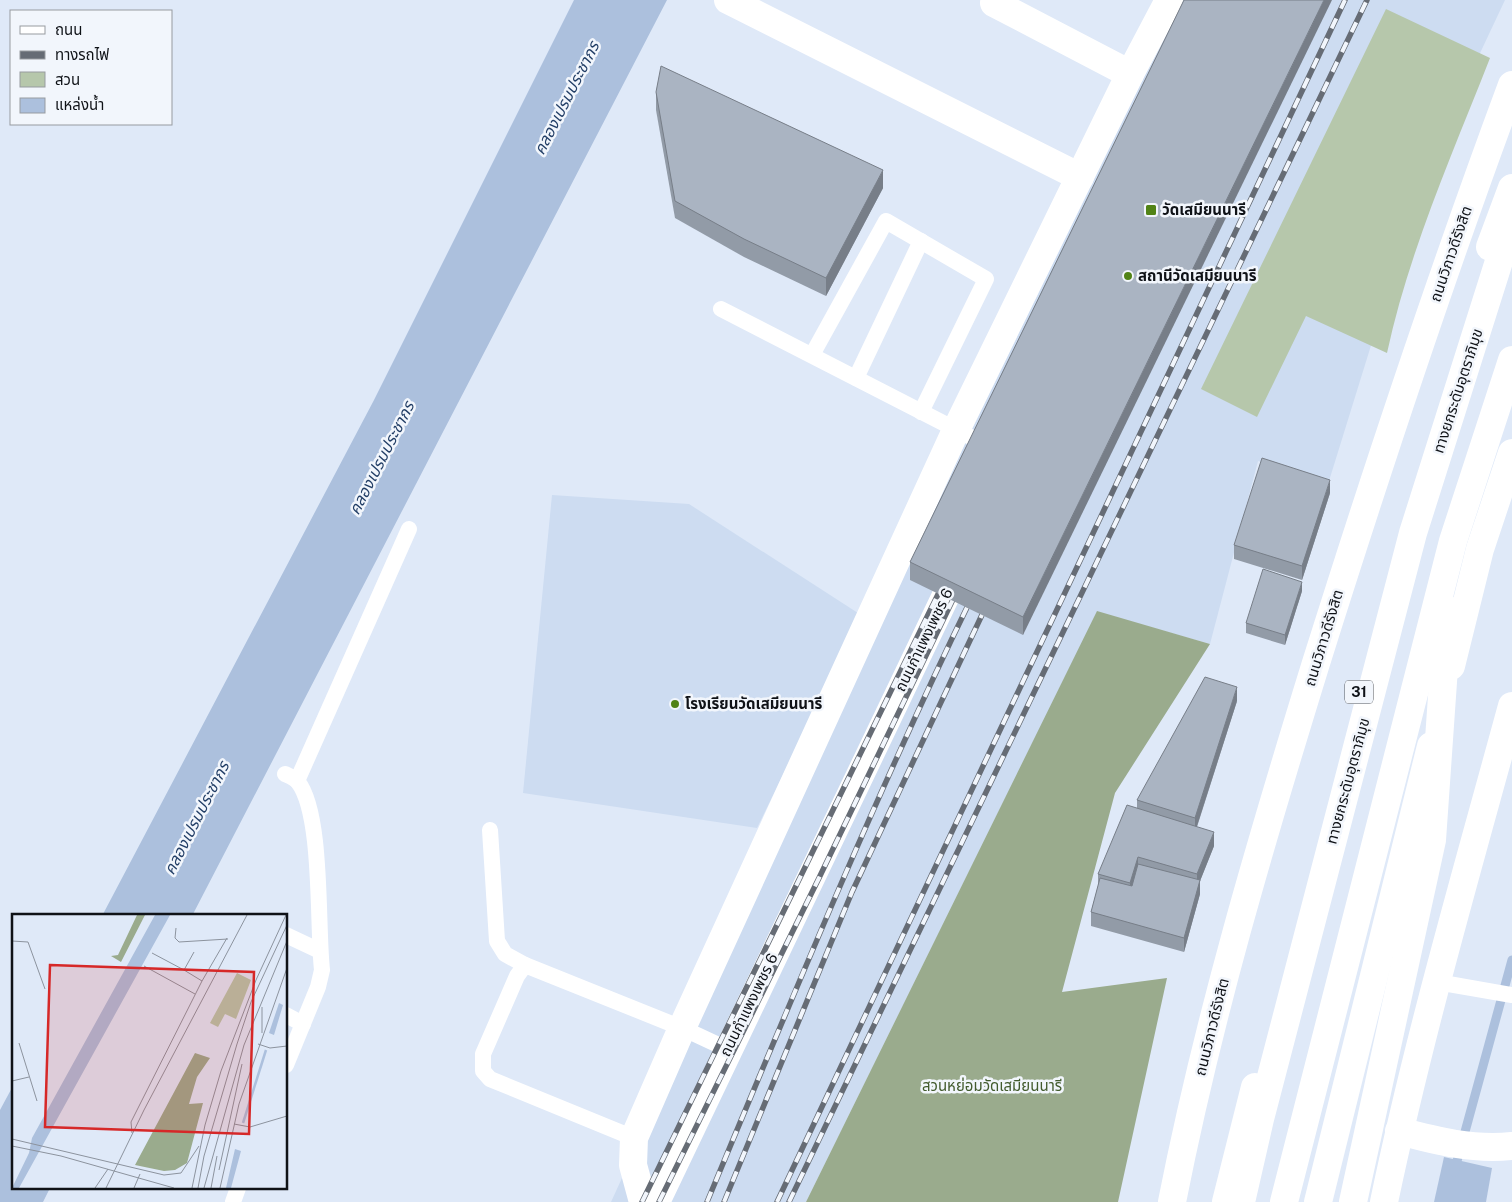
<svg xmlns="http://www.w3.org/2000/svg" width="1512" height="1202" font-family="'Public Sans','Noto Sans Thai',sans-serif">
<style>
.built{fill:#cddcf1}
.green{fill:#b6c7ab}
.forest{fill:#9aab8d}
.water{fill:#acc0dd}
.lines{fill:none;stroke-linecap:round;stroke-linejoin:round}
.stream{stroke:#acc0dd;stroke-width:9}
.service{stroke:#fff;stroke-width:16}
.minor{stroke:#fff;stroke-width:28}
.tertiary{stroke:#fff;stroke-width:28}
.secondary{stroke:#fff;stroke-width:28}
.trunk{stroke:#fff;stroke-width:28}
.motorway{stroke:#fff;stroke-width:28}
.rail-casing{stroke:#666c75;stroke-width:5.5}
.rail{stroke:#f2f6fc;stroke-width:4;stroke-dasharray:11;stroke-linecap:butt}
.wall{fill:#929ba7}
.shaded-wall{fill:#777e88}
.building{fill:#aab4c2;stroke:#777e88}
.poi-dot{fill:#518316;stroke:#f2f6fc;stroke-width:2}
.labels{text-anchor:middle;stroke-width:5;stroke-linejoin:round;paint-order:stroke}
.shield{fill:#f2f6fc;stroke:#53565c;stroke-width:1}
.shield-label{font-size:14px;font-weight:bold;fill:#0f1217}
.poi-label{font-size:15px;font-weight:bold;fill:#0f1217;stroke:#f2f6fc;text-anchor:start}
.street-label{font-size:15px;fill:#0f1217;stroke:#f2f6fc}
.park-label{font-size:15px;fill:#425b2d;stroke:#f2f6fc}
.water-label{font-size:16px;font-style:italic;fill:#223e66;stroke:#f2f6fc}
.inset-river{fill:none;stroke:#acc0dd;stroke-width:2.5}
.inset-road{fill:none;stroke:#8c939e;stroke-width:1}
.view{fill:#d62828;fill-opacity:0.15;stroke:#d62828;stroke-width:2.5}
.inset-edge{fill:none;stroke:#0f1217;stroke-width:2.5}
</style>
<rect width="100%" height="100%" fill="#dfe9f8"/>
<g class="built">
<path d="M1171 0H1505L1426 168 1329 481 1258 461 1210 644 1097 612 806 1202H611L893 585Z"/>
<path d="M552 495 689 504 861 615 757 828 523 793Z"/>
</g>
<path class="green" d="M1386 9 1490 58C1452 155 1409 251 1387 353L1306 316 1257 417 1201 389Z"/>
<path class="forest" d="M1097 611 1210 644 1115 793 1062 992 1167 978 1118 1202H806Z"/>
<g class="water">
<path d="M574 0H667L192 916H102L374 400Z"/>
<path d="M14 1084V1188H50L43 1202H0V1110Z"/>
<path d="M1444 1157 1492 1168 1486 1202H1434Z"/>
</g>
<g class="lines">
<path class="stream" d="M1454 1172 1512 960"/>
<g class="service">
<path d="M721 309 990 447"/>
<path d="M812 355 886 221 986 279 921 412"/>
<path d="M856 378 921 241"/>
<path d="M285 774C289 776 295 778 298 782 323 814 317 926 322 970L318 987 286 1065"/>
<path d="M297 781 409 529"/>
<path d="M490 830 497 941 505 954 525 965"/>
<path d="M286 935 320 951"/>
<path d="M1437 982 1512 995"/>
<path d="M286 1015 303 1024"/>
<path d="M634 1138 490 1079 483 1071V1054L517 976 525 965 682 1028 727 1049"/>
<path d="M233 1202 238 1188"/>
</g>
<g class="minor">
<path d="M728 0 1080 177"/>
<path d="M996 0 994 3 1130 74 1169 0"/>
<path d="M1399 1131C1437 1141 1472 1150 1512 1146"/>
<path d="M643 1202 633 1165 634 1138 682 1028 956 430 1130 74"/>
</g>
<path class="tertiary" d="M656 1202 961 564"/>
<g class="secondary">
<path d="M1172 1202C1208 1019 1261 841 1316 663 1377 469 1441 276 1512 85"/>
<path d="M1384 1202C1419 1035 1467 871 1512 706"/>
</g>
<g class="trunk">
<path d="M1490 247 1512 188"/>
<path d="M1451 666 1480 549 1512 453"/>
<path d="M1226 1202 1255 1087"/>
<path d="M1318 1202 1431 746"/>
</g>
<g class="motorway">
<path d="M1241 1202 1260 1119 1413 533 1512 220"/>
<path d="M1284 1202 1453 541 1512 360"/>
<path d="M1353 1202 1432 840 1448 610"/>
</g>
<g class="rail-casing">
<g id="rail">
<path d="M642 1202 944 582"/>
<path d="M659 1202 819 878 958 589"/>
<path d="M707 1202C792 998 876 794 973 595"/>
<path d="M724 1202 852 892 988 602"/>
<path d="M777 1202 1345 0"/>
<path d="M789 1202 1367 0"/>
</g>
</g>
<use href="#rail" class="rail"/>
</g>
<g class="wall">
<path d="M1184 0 1023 635 910 580V562Z"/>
<path d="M656 92 883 188 826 296 744 257 675 218 656 110Z"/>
<path d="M1330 493 1302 580 1234 559V545Z"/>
<path d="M1302 591 1285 645 1246 633V623Z"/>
<path d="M1237 701 1197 827 1214 846 1200 881V894L1184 952 1091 926V912L1098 886V874L1137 809V800Z"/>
</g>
<g class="shaded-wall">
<path d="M1324 0H1332L1023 635V617Z"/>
<path d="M883 170V188L826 296V278Z"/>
<path d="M1330 480V493L1302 580V566Z"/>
<path d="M1302 582V591L1285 645V635Z"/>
<path d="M1237 687V701L1195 832V818Z"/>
<path d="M1214 832V846L1200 881V894L1184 952V938L1197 888V874Z"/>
<path d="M1138 857V871L1130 897V883Z"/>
</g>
<g class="building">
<path d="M1184 0H1324L1023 617 910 562Z"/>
<path d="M661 66 883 170 826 278 744 239 675 201 656 92Z"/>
<path d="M1262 458 1330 480 1302 566 1234 545Z"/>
<path d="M1263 569 1302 582 1285 635 1246 623Z"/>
<path d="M1205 677 1237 687 1195 818 1137 800Z"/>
<path d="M1127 805 1214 832 1197 874 1138 857 1130 883 1098 874Z"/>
<path d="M1138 864 1200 880 1184 938 1091 912 1100 878 1132 886Z"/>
</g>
<g class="poi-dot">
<rect x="1145" y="204" width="12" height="12" rx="2.5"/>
<circle cx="1128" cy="276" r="5"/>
<circle cx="675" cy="704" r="5"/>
</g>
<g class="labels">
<rect class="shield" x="1345" y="680.5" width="28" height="23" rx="4"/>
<g class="shield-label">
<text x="1359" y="697">31</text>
</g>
<g class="poi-label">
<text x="1162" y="215">วัดเสมียนนารี</text>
<text x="1138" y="281">สถานีวัดเสมียนนารี</text>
<text x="685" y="709">โรงเรียนวัดเสมียนนารี</text>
</g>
<g class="street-label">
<text transform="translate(1451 254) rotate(-71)" y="5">ถนนวิภาวดีรังสิต</text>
<text transform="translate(1458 391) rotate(-72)" y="5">ทางยกระดับอุตราภิมุข</text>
<text transform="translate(1324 638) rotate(-73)" y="5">ถนนวิภาวดีรังสิต</text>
<text transform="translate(924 640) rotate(-64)" y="5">ถนนกำแพงเพชร 6</text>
<text transform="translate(1348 781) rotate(-75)" y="5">ทางยกระดับอุตราภิมุข</text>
<text transform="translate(749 1005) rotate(-64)" y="5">ถนนกำแพงเพชร 6</text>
<text transform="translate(1212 1027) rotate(-76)" y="5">ถนนวิภาวดีรังสิต</text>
</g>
<g class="park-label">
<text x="992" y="1091">สวนหย่อมวัดเสมียนนารี</text>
</g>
<g class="water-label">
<text transform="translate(566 98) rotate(-63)" y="6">คลองเปรมประชากร</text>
<text transform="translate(381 458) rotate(-63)" y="6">คลองเปรมประชากร</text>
<text transform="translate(196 818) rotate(-63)" y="6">คลองเปรมประชากร</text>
</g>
</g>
<g transform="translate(12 914)">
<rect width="275" height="275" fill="#dfe9f8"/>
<path d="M225 59 239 66 224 105 213 100 206 113 198 109Z" fill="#b6c7ab"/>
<path d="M125 1H133L109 48 99 42 106 41ZM183 139 198 144 185 163 177 190 191 189 175 249 163 256 152 257 123 251Z" fill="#9aab8d"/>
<path d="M143 1H158L7 274H0L17 239 20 224ZM267 89 271 91 262 121 257 119ZM223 235 229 237 219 274H214Z" fill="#acc0dd"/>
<path class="inset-river" d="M231 209 254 136"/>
<path class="inset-road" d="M164 14 163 24 167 28 216 25M0 27 16 28 33 75M182 38 172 56 190 67 215 24M140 39 172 56M132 52 183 80M250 93V119M7 129 25 187M246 130 258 134 275 132M0 167 17 163M222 210 238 213 275 202M120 219 119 208 190 67M0 225 152 261 169 259 187 232M0 232 49 242 162 274M207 256 230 150M83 274 96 255M94 274 132 196 235 1M122 274 128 260M180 274 193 211 209 157 244 66 274 1M186 274 192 242 225 130 239 88 275 11M192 274 232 131 275 27M199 274 205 242M208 274 227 190 275 54"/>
<path class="view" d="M38 51 242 58 237 220 33 213Z"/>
<rect width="275" height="275" class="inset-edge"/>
</g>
<rect x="10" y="10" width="162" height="115" fill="#f2f6fc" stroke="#979ba0"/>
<rect x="20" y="26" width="25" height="8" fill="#ffffff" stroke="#979ba0"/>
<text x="55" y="35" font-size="15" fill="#0f1217">ถนน</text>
<rect x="20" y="51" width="25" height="8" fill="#666c75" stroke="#979ba0"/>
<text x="55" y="60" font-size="15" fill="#0f1217">ทางรถไฟ</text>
<rect x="20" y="72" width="25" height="15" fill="#b6c7ab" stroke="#979ba0"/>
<text x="55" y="85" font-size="15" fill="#0f1217">สวน</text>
<rect x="20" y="98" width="25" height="15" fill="#acc0dd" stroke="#979ba0"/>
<text x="55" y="110" font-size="15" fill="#0f1217">แหล่งน้ำ</text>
</svg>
